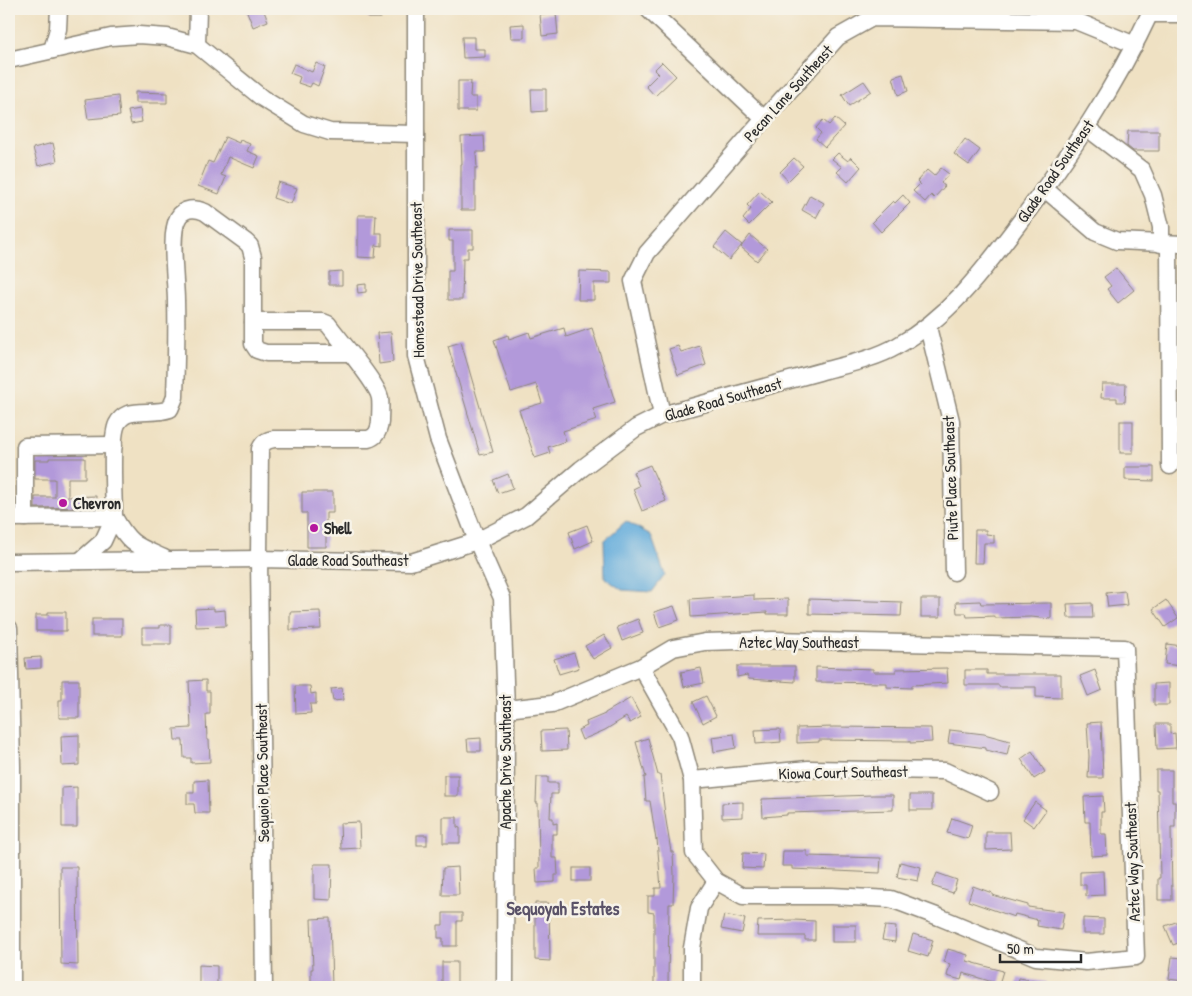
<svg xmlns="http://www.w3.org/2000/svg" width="1192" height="996" font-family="'Patrick Hand',sans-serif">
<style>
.water{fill:#63acdb;stroke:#476c83}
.building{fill:#b299da}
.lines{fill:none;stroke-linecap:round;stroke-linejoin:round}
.minor-casing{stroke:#8d8677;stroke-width:19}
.minor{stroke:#fff;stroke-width:16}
.poi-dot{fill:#b5179e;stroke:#f7f3e8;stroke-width:2}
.labels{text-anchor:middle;stroke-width:5;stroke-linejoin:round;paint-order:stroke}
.street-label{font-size:16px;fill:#2b2b2b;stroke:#f7f3e8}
.poi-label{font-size:16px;font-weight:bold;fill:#2b2b2b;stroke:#f7f3e8;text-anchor:start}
.neighbourhood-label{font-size:18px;font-weight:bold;fill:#5a5268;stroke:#f7f3e8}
</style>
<rect width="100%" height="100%" fill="#f7f3e8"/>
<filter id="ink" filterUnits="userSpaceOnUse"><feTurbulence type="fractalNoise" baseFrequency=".02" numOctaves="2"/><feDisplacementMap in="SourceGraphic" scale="10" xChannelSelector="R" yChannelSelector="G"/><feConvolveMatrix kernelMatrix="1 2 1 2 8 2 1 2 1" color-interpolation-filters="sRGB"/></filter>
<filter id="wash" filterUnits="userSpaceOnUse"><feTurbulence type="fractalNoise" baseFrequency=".0096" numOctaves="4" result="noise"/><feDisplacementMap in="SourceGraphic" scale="20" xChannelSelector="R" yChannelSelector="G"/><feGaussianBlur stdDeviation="1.12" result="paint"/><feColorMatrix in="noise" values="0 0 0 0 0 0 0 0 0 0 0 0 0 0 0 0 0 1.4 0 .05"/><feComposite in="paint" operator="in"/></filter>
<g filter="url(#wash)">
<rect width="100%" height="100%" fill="#efe1c3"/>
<path class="water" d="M626 521 651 535 665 575 652 592 622 590 605 578 604 541Z"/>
<g id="blocks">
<g class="building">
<path d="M246 9H263L268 21 253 27Z"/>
<rect x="368" y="9" width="12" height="9"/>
<path d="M556 13 558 34 542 36 540 14Z"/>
<path d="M524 24V38H511L510 25Z"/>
<path d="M462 37H474V49H485V57L463 58Z"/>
<path d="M662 62 676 76 655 96 646 86 658 74 654 70Z"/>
<path d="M316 63 325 67 318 86 312 83 310 87 298 83 300 77 290 73 294 64 312 72Z"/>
<path d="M903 74 908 91 898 95 893 77Z"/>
<path d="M458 81H471L470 97H476V111H458Z"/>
<path d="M864 81 871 91 849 106 842 95Z"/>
<path d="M531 89H546V111L532 112Z"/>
<path d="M135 92 167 93V103H135Z"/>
<path d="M118 96 120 116 88 119 85 100Z"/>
<path d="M140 109 142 122 131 124 128 111Z"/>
<path d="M835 118 844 126 825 147 816 139 821 133 816 128 823 120 829 125Z"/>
<path d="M1128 131H1159V151H1133L1127 146Z"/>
<path d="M484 136 485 152H476L477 168H475V210H461V164H462L461 137Z"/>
<path d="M225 137 239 143 240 140 250 144 247 151 259 156 254 168 228 157 221 175 226 177 219 194 198 186 208 161 213 163Z"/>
<path d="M965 139 980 150 969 165 954 154Z"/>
<path d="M53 143 57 161 38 166 33 148Z"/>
<path d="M838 153 848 161 851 157 861 167 848 182 837 172 842 167 832 159Z"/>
<path d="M794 158 803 166 788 181 780 172Z"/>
<path d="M941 168 949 174 941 183 945 186 934 198 931 195 925 202 913 191 920 184 917 181 927 170 934 176Z"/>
<path d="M278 182 297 188 291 204 273 198Z"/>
<path d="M760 191 772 202 749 225 743 219 751 209 747 205Z"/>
<path d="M810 195 824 203 816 218 802 210Z"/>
<path d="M903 195 910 203 881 232 872 222 893 201 895 203Z"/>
<path d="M358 215H376L375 233H382V246L376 245 375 258 358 257Z"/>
<path d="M449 230H473V248H468V258H463L462 300H448V271H453V241H449Z"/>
<path d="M726 232 742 245 729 260 714 247Z"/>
<path d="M750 235 767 249 757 261 741 247Z"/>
<path d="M1116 268 1134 290 1118 303 1107 289 1111 286 1104 277Z"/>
<path d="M342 271V285H329V272Z"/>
<path d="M579 271 611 272V283H594V300H578Z"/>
<path d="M366 284V292L358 293 357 285Z"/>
<path d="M564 328 566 337 592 328 615 402 593 409 597 420 563 431 566 441 548 447 550 453 535 458 519 410 542 403 536 384 511 392 494 340 508 335 509 339 529 332 531 338Z"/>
<path d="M391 332 393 362 379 364 377 333Z"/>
<path d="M461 342 493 452 480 455 448 346Z"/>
<path d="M678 346 681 352 700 346 706 365 678 375 669 349Z"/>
<path d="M1102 384H1126L1125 402H1117V398H1101Z"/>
<rect x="1120" y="421" width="13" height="32"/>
<path d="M49 458H85V478H68V497L96 496V507L35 508V497H55V479H35V460H49Z"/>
<path d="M650 465 666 501 642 511 633 489 639 486 633 472Z"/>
<path d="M1125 467H1154V481L1125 480Z"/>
<path d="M508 474 513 488 498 493 493 480Z"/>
<path d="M302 492H333V513H326V547H307V513H302Z"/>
<path d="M587 525 593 541 575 549 569 532Z"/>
<path d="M975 530H986V534L994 535V543H984L983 563H974Z"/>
<path d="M1125 591 1127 605 1108 607 1106 593Z"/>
<path d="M754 595V600L788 599V614H767V612L691 617 690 599Z"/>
<path d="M809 599 902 602 901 616 809 614Z"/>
<rect x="921" y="599" width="19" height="18"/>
<path d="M1166 600 1178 618 1165 627 1153 609Z"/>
<path d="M980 601 981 604 1051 603V619L1031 617 995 618V616L967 617 966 613H957L956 602Z"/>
<path d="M1092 603 1093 618H1068L1067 604Z"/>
<path d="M674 606 679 620 659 627 654 612Z"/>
<path d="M214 608V611L225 610 226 626 196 627 195 609Z"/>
<path d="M320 611 321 629 290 630V612Z"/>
<path d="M48 612H66V631H36V615H48Z"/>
<rect x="92" y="619" width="30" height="17"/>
<path d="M638 619 643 633 622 641 617 627Z"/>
<path d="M160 625H171V644H142V628H160Z"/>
<path d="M604 635 612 648 593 659 585 646Z"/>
<path d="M1167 644 1182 646 1180 666 1165 664Z"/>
<path d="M574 653 579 668 559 674 554 659Z"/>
<path d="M41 657V668L26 669 25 658Z"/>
<path d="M737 666H795V682L749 679 747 675 737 677Z"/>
<path d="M816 667 873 669V672H896V669L947 668 948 683 912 685V688L887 687V683L816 682Z"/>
<path d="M701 668 704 683 684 687 681 672Z"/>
<path d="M965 670H987V674H1061V698L1036 697V687H999V685H965Z"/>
<path d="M1095 670 1102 690 1088 696 1080 676Z"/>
<path d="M62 680H79V718H59V700H62Z"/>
<path d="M206 680V691H210V714H206L207 740H209L210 762 191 763V758H184L183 740H175L174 729 191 728 189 681Z"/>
<path d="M1169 683V705H1154V684Z"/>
<path d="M295 686H310L311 694 316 693V704H310L311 713 296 714Z"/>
<path d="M342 688 343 700 333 701 331 689Z"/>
<path d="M706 696 716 716 703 723 693 702Z"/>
<path d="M631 698 641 717 630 723 626 717 605 730 582 740 578 730 587 726 586 722 605 714V713Z"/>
<path d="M1101 722 1103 778H1088L1089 756 1087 723Z"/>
<path d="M1156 724H1170V734L1175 733 1176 748 1157 749Z"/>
<path d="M834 727 931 728 932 742 910 743V741L819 740V742L797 743V728Z"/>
<path d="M780 729 781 742 756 744 755 730Z"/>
<path d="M566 730 567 750 542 751 541 731Z"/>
<path d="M950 730 984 734 1010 741 1007 755 986 750V748L948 743Z"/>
<path d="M734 734 736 748 714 752 712 737Z"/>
<path d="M79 735V765L62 766 61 736Z"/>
<path d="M481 738V751H468L467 739Z"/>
<path d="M648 738 658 775H660L665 814 671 852H673L674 874 673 904H669L668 985H654V913L648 912V896H655V888H661L657 839 656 840 650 801H646L644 777H646L636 742Z"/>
<path d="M1032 751 1045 772 1034 779 1021 759Z"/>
<path d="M1156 770H1172V802H1175V827H1171L1172 900H1158V878H1160L1158 790H1156Z"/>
<rect x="444" y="775" width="14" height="21"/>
<path d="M537 777H548V783H558V794H551L550 818H553V824L557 823V834H552V858H557L558 875H555V882L537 883 536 868H539L538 803H536Z"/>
<path d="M208 780 209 813H195L194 804H187V793H194V781Z"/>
<path d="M77 787V827H62V788Z"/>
<path d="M872 795H893V810L787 813V815L763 817 762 799Z"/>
<rect x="910" y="795" width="22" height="15"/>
<path d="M1103 796 1104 812H1101V834H1106L1107 855 1091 856 1090 822H1085L1084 797Z"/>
<path d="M743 802V817L722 818V803Z"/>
<path d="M1035 802 1046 810 1034 827 1023 819Z"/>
<path d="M443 817H457V827L460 828V843H443Z"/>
<path d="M952 818 972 825 968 839 947 833Z"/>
<path d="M359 822 360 848 341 849 340 823Z"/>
<path d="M986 832H1010L1011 849 986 850Z"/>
<rect x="417" y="835" width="10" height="10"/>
<path d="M783 851H807V856L881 858 880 873 792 869V866H782Z"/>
<path d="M743 853 764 854 763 869 742 868Z"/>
<path d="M900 862 921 867 918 881 897 877Z"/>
<path d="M314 864H332L331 900 314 899Z"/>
<path d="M60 867H77L78 965 61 964Z"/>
<path d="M458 867 459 895H442L443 868Z"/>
<rect x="573" y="868" width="17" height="13"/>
<path d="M1103 871 1104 895 1086 896V885H1080V872Z"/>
<path d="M937 873 957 880 953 893 932 886Z"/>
<path d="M973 886 992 893V895L1028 905V907L1064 912 1061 930 1037 926 1038 920 1015 914 1014 917 968 901Z"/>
<path d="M535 903H549L550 961 535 960Z"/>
<path d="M443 913H462V921H457V946H443V938H438V925H443Z"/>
<path d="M724 915 745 919 742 933 721 929Z"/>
<path d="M330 918 332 987H311V969H313L311 919Z"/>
<path d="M1083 918 1104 919V934H1083Z"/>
<path d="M793 920 815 921V940H805V936H757L758 921Z"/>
<path d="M1181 920 1183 926V941L1173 945 1165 926Z"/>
<rect x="832" y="925" width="24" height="17"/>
<path d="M885 926 896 927 895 942 882 940Z"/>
<path d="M913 934 933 940 928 957 908 951Z"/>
<path d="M948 949 968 955 967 961 1003 971 999 984 963 973 961 980 947 976 950 964 944 962Z"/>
<path d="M1172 957 1183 958V981L1169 979Z"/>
<rect x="442" y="962" width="15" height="25"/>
<path d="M199 965 217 966V987H199Z"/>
<path d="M1018 978 1046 982 1045 987H1016Z"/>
</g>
</g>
</g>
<g filter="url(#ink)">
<use href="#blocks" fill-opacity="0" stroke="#8d8677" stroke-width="1"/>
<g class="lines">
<g class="minor-casing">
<g id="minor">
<path d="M416 9V356L438 439 477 541 502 598 506 709 505 987"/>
<path d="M649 10 764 119"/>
<path d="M1150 14H1183"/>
<path d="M197 45 198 9"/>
<path d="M52 50 58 29 59 9"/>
<path d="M9 60 111 37 139 35 167 37 197 45 262 98 304 124 330 132 416 134"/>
<path d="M1087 128 1142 170 1153 195 1161 227V244"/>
<path d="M1045 189 1095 232 1117 241 1183 244"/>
<path d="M1169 244 1170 466"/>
<path d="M253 322H323L328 324C338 338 378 384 380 398 381 405 380 414 380 422 379 431 376 437 368 439H274C267 440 263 442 260 449L259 559 264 987"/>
<path d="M928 327 951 421 954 572"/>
<path d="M662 415 633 281 647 253 764 119 838 37 872 18 1076 21 1135 45"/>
<path d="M9 518 114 517C114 497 110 439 117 424 119 420 123 416 128 414 141 410 156 414 170 409L175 397C176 365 177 333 176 301 176 281 169 234 178 218 184 207 195 208 205 212L246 242 250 246 253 257V344L257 350 266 353H350"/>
<path d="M25 518V446L114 445"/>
<path d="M80 561 103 541 114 517C130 545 135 545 164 558"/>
<path d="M9 562 259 559 411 562 477 541 526 516 581 469 636 428 662 415C714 401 766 387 819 372 844 365 875 359 897 346 948 318 982 272 1016 227 1068 158 1116 87 1152 9"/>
<path d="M9 628 12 767V987"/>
<path d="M506 709 552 704 641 667 680 736 692 780 694 853 716 881 743 896H832L891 899 939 917 1036 957 1086 962 1136 957 1125 648 773 640 705 642 673 648 641 667"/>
<path d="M692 780 808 769 945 771 990 792"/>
<path d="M692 987V948L699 908 716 881"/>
</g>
</g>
<use href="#minor" class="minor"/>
</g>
</g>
<g class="poi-dot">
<circle cx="63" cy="503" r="5"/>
<circle cx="314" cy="528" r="5"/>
</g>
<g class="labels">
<g class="street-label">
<text transform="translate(788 93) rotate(-48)" y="6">Pecan Lane Southeast</text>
<text transform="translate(1055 171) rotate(-55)" y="6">Glade Road Southeast</text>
<text transform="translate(417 280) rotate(-91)" y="6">Homestead Drive Southeast</text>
<text transform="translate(723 399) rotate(-16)" y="6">Glade Road Southeast</text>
<text transform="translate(950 478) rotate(-92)" y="6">Piute Place Southeast</text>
<text x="348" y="566">Glade Road Southeast</text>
<text x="799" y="648">Aztec Way Southeast</text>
<text transform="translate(505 762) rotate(-90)" y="6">Apache Drive Southeast</text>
<text transform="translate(843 772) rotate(-1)" y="6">Kiowa Court Southeast</text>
<text transform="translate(262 773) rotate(-91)" y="6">Sequoio Place Southeast</text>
<text transform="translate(1132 862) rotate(-92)" y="6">Aztec Way Southeast</text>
</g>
<g class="poi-label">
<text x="73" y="509">Chevron</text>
<text x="324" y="534">Shell</text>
</g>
<g class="neighbourhood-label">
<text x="563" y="915">Sequoyah Estates</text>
</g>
</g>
<rect width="1192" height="996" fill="none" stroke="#f7f3e8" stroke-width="30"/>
<path d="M1000 954v8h81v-8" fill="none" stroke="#2b2b2b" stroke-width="2.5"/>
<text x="1007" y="954" font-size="15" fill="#2b2b2b" stroke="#f7f3e8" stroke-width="4" paint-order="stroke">50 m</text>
</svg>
